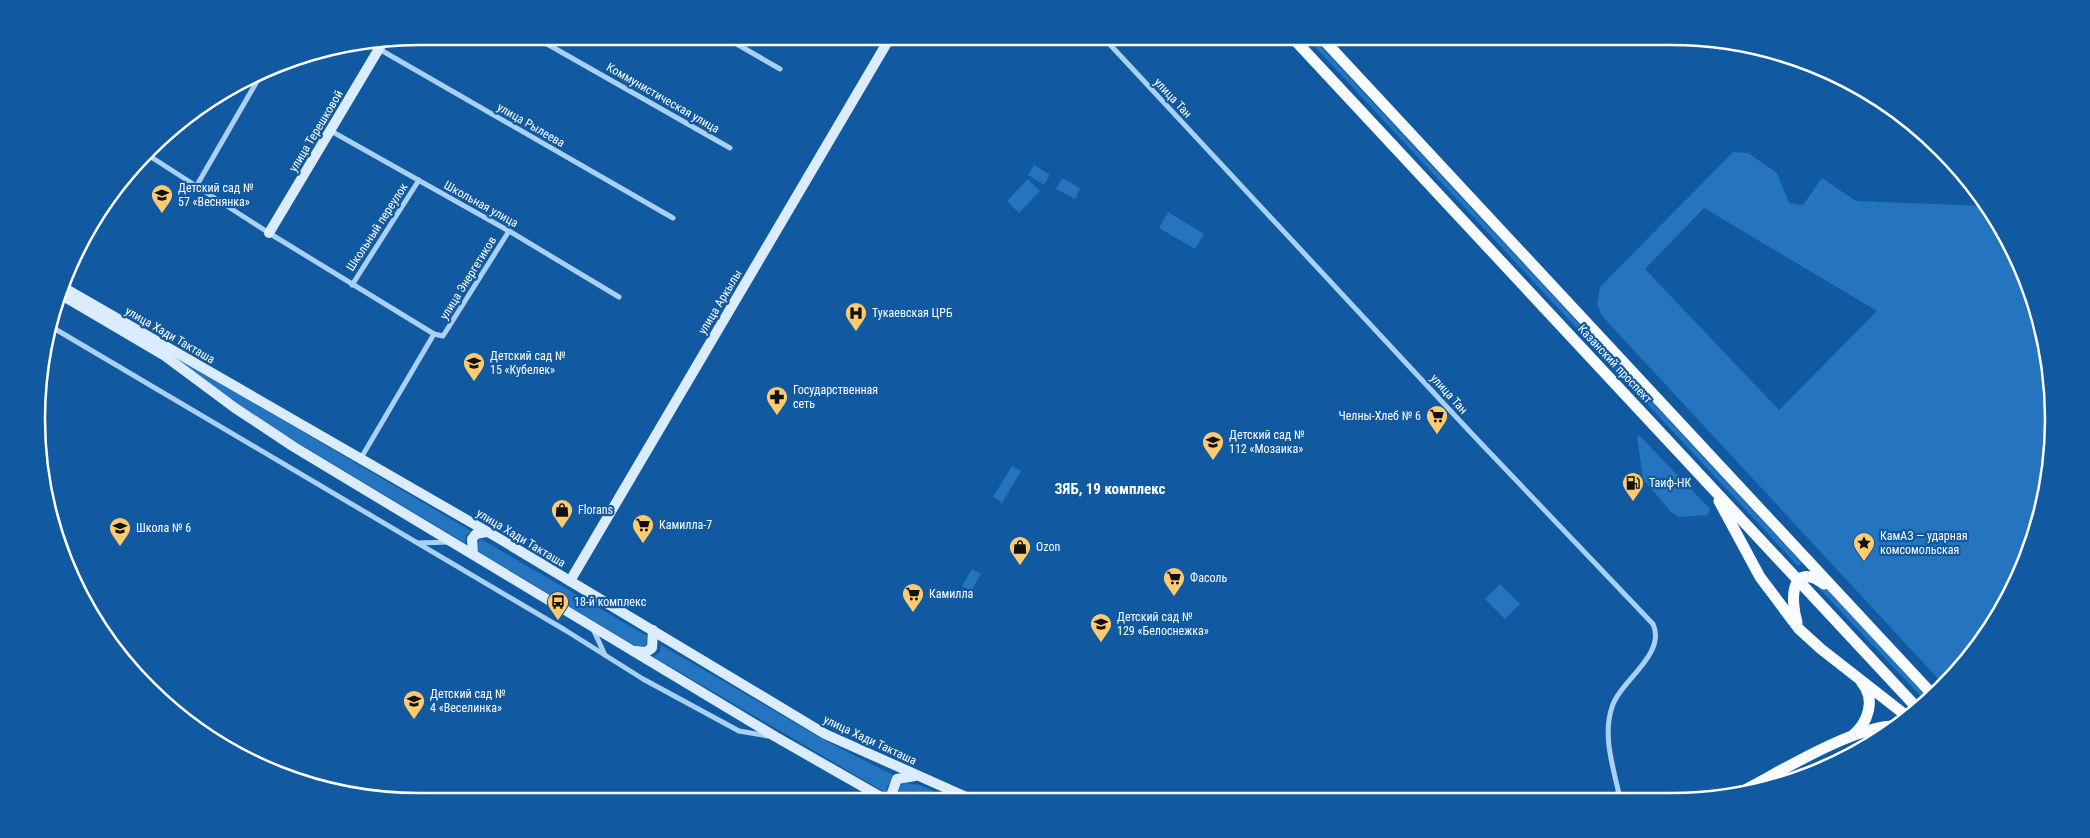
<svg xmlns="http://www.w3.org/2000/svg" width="2090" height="838" font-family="'Roboto Condensed',sans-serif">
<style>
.green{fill:#2474bf;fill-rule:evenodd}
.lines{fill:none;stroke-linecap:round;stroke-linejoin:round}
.street{stroke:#a9d1f5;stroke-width:5}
.secondary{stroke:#daecfe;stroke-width:10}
.primary{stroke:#f8fbff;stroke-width:11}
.labels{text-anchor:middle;stroke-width:4.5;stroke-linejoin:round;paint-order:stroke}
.street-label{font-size:12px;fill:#fff;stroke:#115aa1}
.poi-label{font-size:12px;fill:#fff;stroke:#115aa1;text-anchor:start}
.quarter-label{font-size:15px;font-weight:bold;fill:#fff;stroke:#115aa1}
.rim{fill:none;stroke:#fff;stroke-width:2.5}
</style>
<rect width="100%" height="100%" fill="#115aa1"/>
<g class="green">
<path d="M1305 36H1311L1802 563 1798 566Z"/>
<path d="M1733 152 1748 153 1777 173 1789 203 1803 205 1822 178 1856 201 1987 206 2014 249 2041 320 2053 394 2051 469 2034 542 1989 631 1943 684 1602 316 1597 304 1600 287ZM1704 208 1877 311 1779 410 1645 269Z"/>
<path d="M1034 165 1050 175 1044 185 1028 175Z"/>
<path d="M1062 178 1080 188 1075 199 1056 189Z"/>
<path d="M1028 179 1040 191 1019 213 1007 201Z"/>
<path d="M1168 212 1204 234 1195 249 1159 228Z"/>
<path d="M179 359 473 532 466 535 465 543 266 424 178 361Z"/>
<path d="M1639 435 1710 509 1708 515 1679 517 1671 512 1643 479 1637 436Z"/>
<path d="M1012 466 1021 471 1002 503 993 497Z"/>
<path d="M481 539 647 636 646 645 637 647 476 550V543Z"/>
<path d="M972 569 981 574 971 591 962 586Z"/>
<path d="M1500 584 1520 604 1505 619 1485 599Z"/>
<path d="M1817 586 1827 589 1930 700 1927 703Z"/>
<path d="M661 645 824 740 895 776 887 787 886 793 654 657 660 652Z"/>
<path d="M1885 732 1851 755C1854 738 1871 735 1885 732Z"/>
<path d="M906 783 920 785 952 800 902 801 899 791 901 785Z"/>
</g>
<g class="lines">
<g class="street">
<path d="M533 36 730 148"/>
<path d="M723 36 780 69"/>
<path d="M1102 36 1473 435 1653 624C1667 654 1620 681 1612 707 1602 737 1614 769 1620 799"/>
<path d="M379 49 673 218"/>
<path d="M331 131 509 231 619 297"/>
<path d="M148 155 269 233 434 334 443 336 509 231"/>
<path d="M197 185 263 71"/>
<path d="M352 285 419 180"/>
<path d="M50 326 565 630 643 679 739 731 768 736"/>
<path d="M361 458 434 334"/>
<path d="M418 543 449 542"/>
<path d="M593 629 605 655"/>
</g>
<g class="secondary">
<path d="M269 233 383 42"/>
<path d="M61 286 500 539 825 734 973 800"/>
<path d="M58 293 165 356 235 408 294 447 776 737 888 801"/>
<path d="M473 554 472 539 476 534 486 532"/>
<path d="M570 581 891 36"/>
<path d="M635 651 646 652 652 648 653 630"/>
<path d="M896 801 892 793 897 779 915 776"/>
</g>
<g class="primary">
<path d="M1291 36 1919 710"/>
<path d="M1320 36 1933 695"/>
<path d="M1719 501 1760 577 1799 629 1821 649 1908 717"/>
<path d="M1797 622C1790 599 1791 560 1824 584"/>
<path d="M1853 735C1868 723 1876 699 1862 683"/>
<path d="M1737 794C1777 774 1852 726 1895 726"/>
</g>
</g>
<defs>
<g id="school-pin" transform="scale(1.125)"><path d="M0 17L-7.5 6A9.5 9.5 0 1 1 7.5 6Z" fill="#ffcb6e" stroke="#115aa1"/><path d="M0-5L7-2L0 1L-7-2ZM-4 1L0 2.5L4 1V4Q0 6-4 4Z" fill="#111"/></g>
<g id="hospital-pin" transform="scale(1.125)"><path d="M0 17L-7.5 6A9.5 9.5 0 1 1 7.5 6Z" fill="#ffcb6e" stroke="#115aa1"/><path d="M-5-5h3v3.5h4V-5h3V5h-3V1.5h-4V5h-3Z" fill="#111"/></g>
<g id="pharmacy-pin" transform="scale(1.125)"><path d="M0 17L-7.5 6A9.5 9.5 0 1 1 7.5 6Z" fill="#ffcb6e" stroke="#115aa1"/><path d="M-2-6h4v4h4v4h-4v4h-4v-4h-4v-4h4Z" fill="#111"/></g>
<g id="supermarket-pin" transform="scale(1.125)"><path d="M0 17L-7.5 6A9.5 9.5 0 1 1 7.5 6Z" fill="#ffcb6e" stroke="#115aa1"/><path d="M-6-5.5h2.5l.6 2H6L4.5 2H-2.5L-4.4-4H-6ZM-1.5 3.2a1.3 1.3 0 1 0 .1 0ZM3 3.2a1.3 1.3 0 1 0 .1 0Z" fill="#111"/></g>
<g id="fuel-pin" transform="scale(1.125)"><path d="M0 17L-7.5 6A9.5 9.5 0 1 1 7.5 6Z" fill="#ffcb6e" stroke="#115aa1"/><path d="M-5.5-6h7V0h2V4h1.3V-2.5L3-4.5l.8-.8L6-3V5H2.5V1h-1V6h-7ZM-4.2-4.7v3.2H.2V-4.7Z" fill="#111"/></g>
<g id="shop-pin" transform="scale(1.125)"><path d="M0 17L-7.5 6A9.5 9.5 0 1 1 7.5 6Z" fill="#ffcb6e" stroke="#115aa1"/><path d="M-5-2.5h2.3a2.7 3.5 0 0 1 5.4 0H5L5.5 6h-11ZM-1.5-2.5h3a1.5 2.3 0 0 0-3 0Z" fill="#111"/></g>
<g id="sight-pin" transform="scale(1.125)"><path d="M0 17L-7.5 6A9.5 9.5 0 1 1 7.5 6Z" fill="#ffcb6e" stroke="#115aa1"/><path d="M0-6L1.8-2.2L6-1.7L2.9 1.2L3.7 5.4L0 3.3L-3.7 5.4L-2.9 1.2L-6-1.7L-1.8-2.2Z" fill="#111"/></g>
<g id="bus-pin" transform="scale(1.125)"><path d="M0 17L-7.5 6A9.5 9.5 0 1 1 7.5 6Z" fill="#ffcb6e" stroke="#115aa1"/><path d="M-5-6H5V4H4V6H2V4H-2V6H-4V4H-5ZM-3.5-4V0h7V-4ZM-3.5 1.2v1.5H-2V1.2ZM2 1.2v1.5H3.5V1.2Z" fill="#111"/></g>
</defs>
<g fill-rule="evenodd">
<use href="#school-pin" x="162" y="195"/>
<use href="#hospital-pin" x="856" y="313"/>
<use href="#school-pin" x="474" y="363"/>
<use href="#pharmacy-pin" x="777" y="397"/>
<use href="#supermarket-pin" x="1437" y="416"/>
<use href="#school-pin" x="1213" y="442"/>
<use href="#fuel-pin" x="1633" y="483"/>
<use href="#shop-pin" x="562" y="510"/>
<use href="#supermarket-pin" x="643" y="525"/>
<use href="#school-pin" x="120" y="528"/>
<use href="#sight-pin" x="1864" y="543"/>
<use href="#shop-pin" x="1020" y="547"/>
<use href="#supermarket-pin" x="1174" y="578"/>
<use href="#supermarket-pin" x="913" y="594"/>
<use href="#bus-pin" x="558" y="602"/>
<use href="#school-pin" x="1101" y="624"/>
<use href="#school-pin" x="414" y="701"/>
</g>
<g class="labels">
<g class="street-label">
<text transform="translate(663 98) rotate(30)" y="4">Коммунистическая улица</text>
<text transform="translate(1173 98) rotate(47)" y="4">улица Тан</text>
<text transform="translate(531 125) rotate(30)" y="4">улица Рылеева</text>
<text transform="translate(316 131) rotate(-59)" y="4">улица Терешковой</text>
<text transform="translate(481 204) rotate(29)" y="4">Школьная улица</text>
<text transform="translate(377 227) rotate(-57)" y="4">Школьный переулок</text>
<text transform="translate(468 278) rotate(-58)" y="4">улица Энергетиков</text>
<text transform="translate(720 302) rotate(-59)" y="4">улица Аркылы</text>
<text transform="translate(170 335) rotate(30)" y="4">улица Хади Такташа</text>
<text transform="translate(1615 364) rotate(47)" y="4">Казанский проспект</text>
<text transform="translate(1449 394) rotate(48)" y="4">улица Тан</text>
<text transform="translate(521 538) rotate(31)" y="4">улица Хади Такташа</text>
<text transform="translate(870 740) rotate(25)" y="4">улица Хади Такташа</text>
</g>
<g class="poi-label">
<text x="178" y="192">Детский сад №<tspan x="178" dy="14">57 «Веснянка»</tspan></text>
<text x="872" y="317">Тукаевская ЦРБ</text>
<text x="490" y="360">Детский сад №<tspan x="490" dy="14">15 «Кубелек»</tspan></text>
<text x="793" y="394">Государственная<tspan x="793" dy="14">сеть</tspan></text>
<text x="1421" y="420" text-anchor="end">Челны-Хлеб № 6</text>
<text x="1229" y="439">Детский сад №<tspan x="1229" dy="14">112 «Мозаика»</tspan></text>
<text x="1649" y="487">Таиф-НК</text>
<text x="578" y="514">Florans</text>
<text x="659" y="529">Камилла-7</text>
<text x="136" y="532">Школа № 6</text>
<text x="1880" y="540">КамАЗ — ударная<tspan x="1880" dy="14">комсомольская</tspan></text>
<text x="1036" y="551">Ozon</text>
<text x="1190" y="582">Фасоль</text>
<text x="929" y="598">Камилла</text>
<text x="574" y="606">18-й комплекс</text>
<text x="1117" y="621">Детский сад №<tspan x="1117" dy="14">129 «Белоснежка»</tspan></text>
<text x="430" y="698">Детский сад №<tspan x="430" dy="14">4 «Веселинка»</tspan></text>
</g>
<g class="quarter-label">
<text x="1110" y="494">ЗЯБ, 19 комплекс</text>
</g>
</g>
<path d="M0 0H2090V838H0ZM419 45H1671A374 374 0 0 1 2045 419V419A374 374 0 0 1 1671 793H419A374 374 0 0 1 45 419V419A374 374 0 0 1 419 45Z" fill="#115aa1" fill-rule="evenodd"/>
<path class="rim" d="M419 45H1671A374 374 0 0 1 2045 419V419A374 374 0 0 1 1671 793H419A374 374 0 0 1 45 419V419A374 374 0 0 1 419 45Z"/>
</svg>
